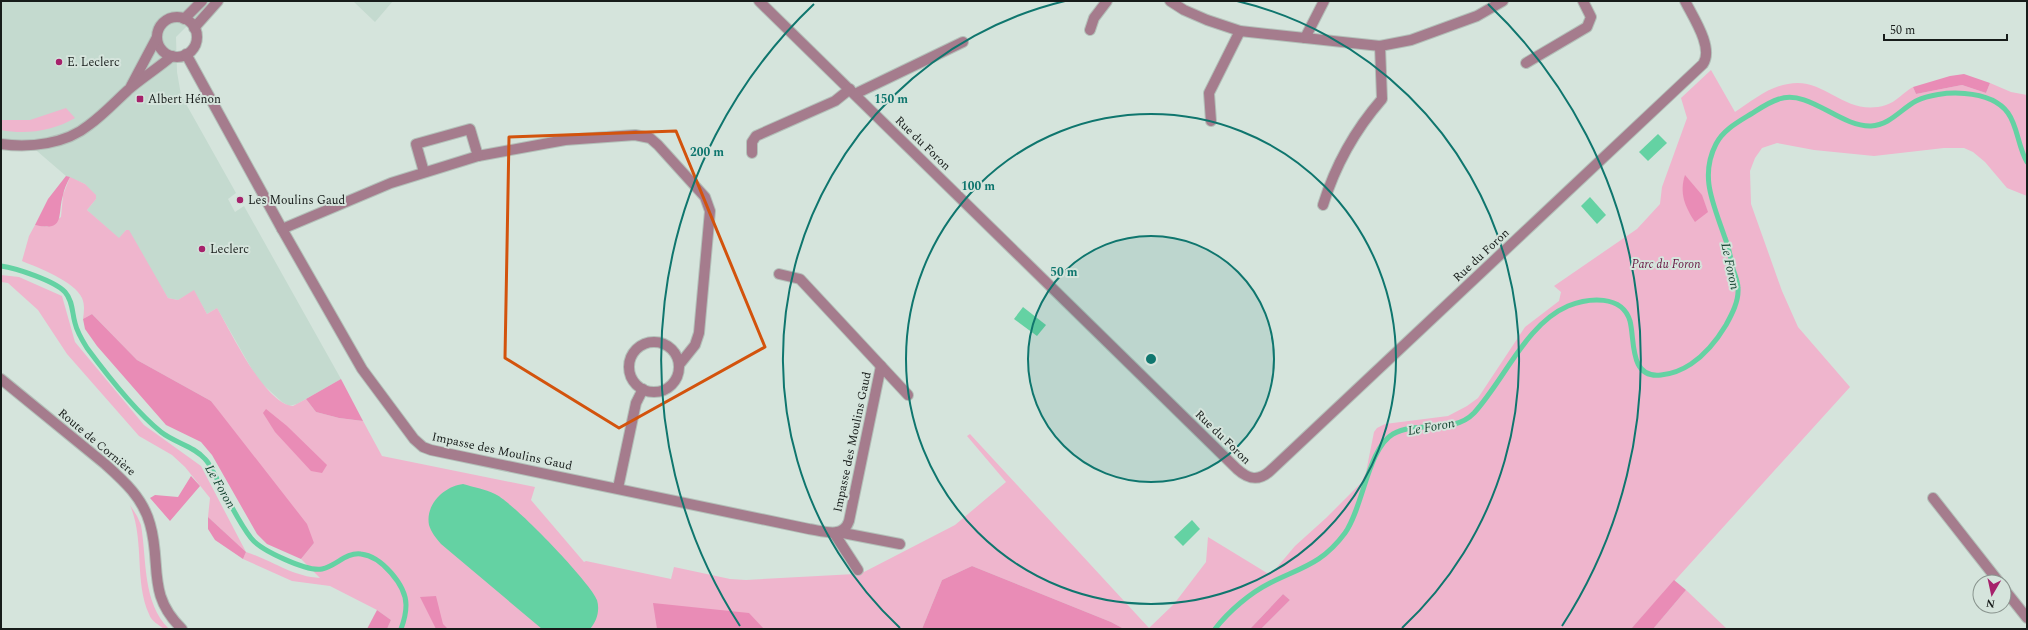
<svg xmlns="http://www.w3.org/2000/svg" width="2028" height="630" font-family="Spectral,serif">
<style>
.built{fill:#c4dacf}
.green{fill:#efb5cd}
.forest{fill:#e98cb6}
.water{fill:#64d2a3}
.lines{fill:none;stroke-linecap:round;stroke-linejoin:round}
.stream{stroke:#64d2a3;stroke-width:5}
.minor-casing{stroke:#b3c0b9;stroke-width:12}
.minor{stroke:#a57c8d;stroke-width:10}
.marked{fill:none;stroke:#d3530d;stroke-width:3;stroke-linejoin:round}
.ring{fill:none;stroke:#0f766e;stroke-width:2}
.poi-dot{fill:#a6216b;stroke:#d5e4dc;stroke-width:1.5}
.labels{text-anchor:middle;stroke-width:4;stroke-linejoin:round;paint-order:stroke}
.poi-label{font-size:12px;fill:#171c1a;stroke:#d5e4dc;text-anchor:start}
.street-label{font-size:12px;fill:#171c1a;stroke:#d5e4dc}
.park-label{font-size:12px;font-style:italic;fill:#671642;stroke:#d5e4dc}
.water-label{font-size:13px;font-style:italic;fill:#154431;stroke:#d5e4dc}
.centre{fill:#0f766e;stroke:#d5e4dc;stroke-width:2}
.ring-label{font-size:12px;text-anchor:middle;font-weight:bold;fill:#0f766e;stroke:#d5e4dc;stroke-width:4;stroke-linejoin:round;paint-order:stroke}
</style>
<rect width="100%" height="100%" fill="#d5e4dc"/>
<g class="built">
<path d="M1 1H212L176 37 177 72 181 95 236 193 228 199 235 212 244 206 341 379 297 404 289 406 282 402 258 380 217 308 207 314 194 291 178 300 168 298 126 230 119 239 87 210 96 199 85 184 66 176 30 145 1 144Z"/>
<path d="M353 1H393L375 22Z"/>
</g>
<g class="green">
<path d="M1711 70 1735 112C1752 101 1768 87 1788 84 1825 76 1845 118 1886 105 1896 102 1904 92 1913 87L1916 94 1962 85 1986 93 1990 83 2011 92 2027 95V196L2007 188 1985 162 1973 152 1964 148H1944L1874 156 1814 150 1777 143 1762 148 1755 158 1750 171 1751 204 1782 291 1798 327 1850 387 1631 629H1261L1290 600 1283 594 1250 629H1124L1111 622 972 566 942 580 922 629H387L391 620 377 610 330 586 292 581 243 559 246 552 208 517 210 498 185 467 172 455 139 436 67 354 38 310 8 283 1 282V275L19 277 62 296 75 342 144 425 201 466 246 552C271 560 293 577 320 578L301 559 314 543 211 401 137 360 92 314 83 319C84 312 85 305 82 298 74 281 39 268 22 261L29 236 35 225 47 227 61 217 63 195 70 177 85 184 96 195V199L87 210 119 238 126 230H129L168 298 178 300 194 290 207 314 217 308C230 330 265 405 293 406L306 399 316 412 339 418 363 421 382 456 535 487 531 500 584 562 586 561 671 579 674 567 730 579 746 580 855 574 862 570 864 572 955 525 1006 482 967 436 970 434 1149 628 1174 604 1206 562 1208 537 1267 573 1273 572 1295 546 1326 518 1361 483 1366 472 1374 432 1377 428 1385 424 1448 416 1467 406 1478 398 1525 327 1559 301 1561 292 1554 286 1637 229 1660 204 1662 187 1687 118 1681 98Z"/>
<path d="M66 108 75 118C53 131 26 135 1 130V120H30Z"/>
<path d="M130 505 137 516 141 525C147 560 142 602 169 629H164C159 625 151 621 149 614 134 581 145 541 130 505Z"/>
<path d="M1686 590 1727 629H1653Z"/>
</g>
<g class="forest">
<path d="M1964 74 1990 83 1986 93 1962 85 1916 94 1913 87 1950 76Z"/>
<path d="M1685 175 1702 195 1708 212 1695 222C1685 207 1679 193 1685 175Z"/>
<path d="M66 176 70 177C67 183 64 189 63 195 57 215 66 232 35 225L48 199Z"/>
<path d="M92 314 137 360 211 401 307 524 314 543 301 559 267 544 257 534 212 455 201 442 166 425 97 346 85 329 83 319Z"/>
<path d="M341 379 363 421 339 418 316 412 306 399Z"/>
<path d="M266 409 287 426 327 465 322 473 311 471 275 432 263 413Z"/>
<path d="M191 476 200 486 170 521 150 498 155 495 178 497Z"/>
<path d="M208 517 246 552 243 559 215 540 208 529Z"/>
<path d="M972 566 1111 622 1124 629 1044 628 1042 629H922L942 580Z"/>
<path d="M1674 580 1686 590 1653 629H1631Z"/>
<path d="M1283 594 1290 600 1261 629H1250Z"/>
<path d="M436 596 443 624 448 629H436L420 597Z"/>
<path d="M653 603 749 613 764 629H657Z"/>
<path d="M377 610 391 620 387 629H367Z"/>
</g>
<g class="water">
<path d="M1658 134 1667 143 1648 161 1639 152Z"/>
<path d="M1590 197 1606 215 1597 224 1581 206Z"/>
<path d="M1023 307 1046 325 1037 336 1014 319Z"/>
<path d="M463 484C473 487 485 489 495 494 513 502 591 583 597 600 600 610 597 621 590 629H542L441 544C436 538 431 532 429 525 425 504 445 486 463 484Z"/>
<path d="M1192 520 1200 529 1183 546 1174 537Z"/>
</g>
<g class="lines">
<g class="stream">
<path d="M1 266C16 268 55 281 65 292 73 301 72 313 75 323 77 332 82 340 87 348 107 375 135 411 161 432 175 443 194 446 205 459 210 464 213 472 216 477 227 497 237 520 251 538 260 550 307 572 322 569 336 566 346 552 361 554 381 556 406 585 406 605 406 614 404 621 401 629"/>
<path d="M1215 629C1229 611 1250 593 1270 583 1302 567 1322 564 1345 533 1363 508 1368 448 1393 434 1418 420 1453 435 1474 413 1505 379 1526 324 1568 306 1588 298 1622 294 1630 321 1635 340 1629 379 1661 375 1672 374 1682 370 1691 364 1706 354 1717 340 1726 325 1732 314 1739 301 1738 288 1738 282 1735 275 1733 269 1731 259 1729 248 1725 238 1714 205 1699 177 1716 144 1723 130 1738 122 1751 114 1759 109 1769 102 1779 99 1809 89 1840 127 1871 126 1890 125 1901 109 1916 101 1940 89 1991 89 2008 113 2018 127 2018 147 2027 162"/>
</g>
<g class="minor-casing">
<g id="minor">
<path d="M759 1 1237 469C1248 479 1258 482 1270 471L1703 64C1714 48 1693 17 1685 1"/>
<path d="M1170 1 1184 10 1207 20 1240 31 1380 46 1411 40 1477 16 1503 1"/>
<circle cx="177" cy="37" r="20"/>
<path d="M184 19 202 1"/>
<path d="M194 28 218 1"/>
<path d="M1090 30 1094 18 1107 1"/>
<path d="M1305 38 1324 1"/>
<path d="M186 54 282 229 391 183 478 156 565 140 635 135 650 138 658 145 705 197 710 211 699 333 695 345 679 365"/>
<path d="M1526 63 1587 27 1591 17 1583 1"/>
<path d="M131 86 157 37"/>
<path d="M855 94 963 42"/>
<path d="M1211 121 1209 93 1240 31"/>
<path d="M1 144C30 148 66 144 89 125 103 115 115 102 128 90 142 78 158 68 172 56"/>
<path d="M752 153V142L756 136 835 101 850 89"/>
<path d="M424 172 416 144 470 129 478 156"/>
<path d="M1323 205C1335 166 1355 130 1382 99L1380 46"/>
<path d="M282 229 362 369 414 439 423 447 431 450 809 529C823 531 843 539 849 521L881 366"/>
<path d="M779 274 800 279 908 395"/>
<circle cx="654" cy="367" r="25"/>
<path d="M1 379 105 464C124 481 143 498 150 524 162 565 146 594 182 629"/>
<path d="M618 488 636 403 643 389"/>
<path d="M1933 498 1999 582"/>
<path d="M838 532 900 544"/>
<path d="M834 533 858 570"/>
<path d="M2004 589 2027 618"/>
</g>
</g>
<use href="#minor" class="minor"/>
</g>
<path class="marked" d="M676 131 765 347 619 428 505 358 509 137Z"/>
<circle cx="1151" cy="359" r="123" fill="#0f766e" fill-opacity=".12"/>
<g class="ring">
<circle cx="1151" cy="359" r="123"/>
<circle cx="1151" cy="359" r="245"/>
<path d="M900 628A368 368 0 0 1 1065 1M1237 1A368 368 0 0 1 1402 628"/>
<path d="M740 626A490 490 0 0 1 814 4M1488 4A490 490 0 0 1 1562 626"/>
</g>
<g class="poi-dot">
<circle cx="59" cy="62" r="4"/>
<rect x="136" y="95" width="8" height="8" rx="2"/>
<circle cx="240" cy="200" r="4"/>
<circle cx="202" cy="249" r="4"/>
</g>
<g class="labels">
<g class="poi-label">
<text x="67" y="66">E. Leclerc</text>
<text x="148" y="103">Albert Hénon</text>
<text x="248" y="204">Les Moulins Gaud</text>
<text x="210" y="253">Leclerc</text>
</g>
<g class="street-label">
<text transform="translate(923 143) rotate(44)" y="4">Rue du Foron</text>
<text transform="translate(1481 255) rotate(-43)" y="4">Rue du Foron</text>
<text transform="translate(1223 437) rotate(44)" y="4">Rue du Foron</text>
<text transform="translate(97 442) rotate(40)" y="4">Route de Cornière</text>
<text transform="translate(852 442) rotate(-78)" y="4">Impasse des Moulins Gaud</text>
<text transform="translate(502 451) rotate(12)" y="4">Impasse des Moulins Gaud</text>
</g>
<g class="park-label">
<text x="1666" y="268">Parc du Foron</text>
</g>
<g class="water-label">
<text transform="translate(1731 266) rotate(78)" y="5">Le Foron</text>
<text transform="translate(1431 426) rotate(-10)" y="5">Le Foron</text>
<text transform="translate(221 486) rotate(60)" y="5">Le Foron</text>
</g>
</g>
<circle cx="1151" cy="359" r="6" class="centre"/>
<g class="ring-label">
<text x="891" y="103">150 m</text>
<text x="707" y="156">200 m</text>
<text x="978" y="190">100 m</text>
<text x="1064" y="276">50 m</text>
</g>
<rect width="2028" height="630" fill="none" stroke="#171c1a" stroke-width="4"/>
<g transform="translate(1992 594) rotate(189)"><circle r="19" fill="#d5e4dc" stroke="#89948e"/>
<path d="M0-3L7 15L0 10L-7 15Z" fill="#a6216b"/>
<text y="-6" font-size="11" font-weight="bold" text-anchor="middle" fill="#171c1a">N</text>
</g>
<path d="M1884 34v6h123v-6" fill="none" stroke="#171c1a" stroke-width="2"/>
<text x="1890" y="34" font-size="12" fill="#171c1a" stroke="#d5e4dc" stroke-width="3" paint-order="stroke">50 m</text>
</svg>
